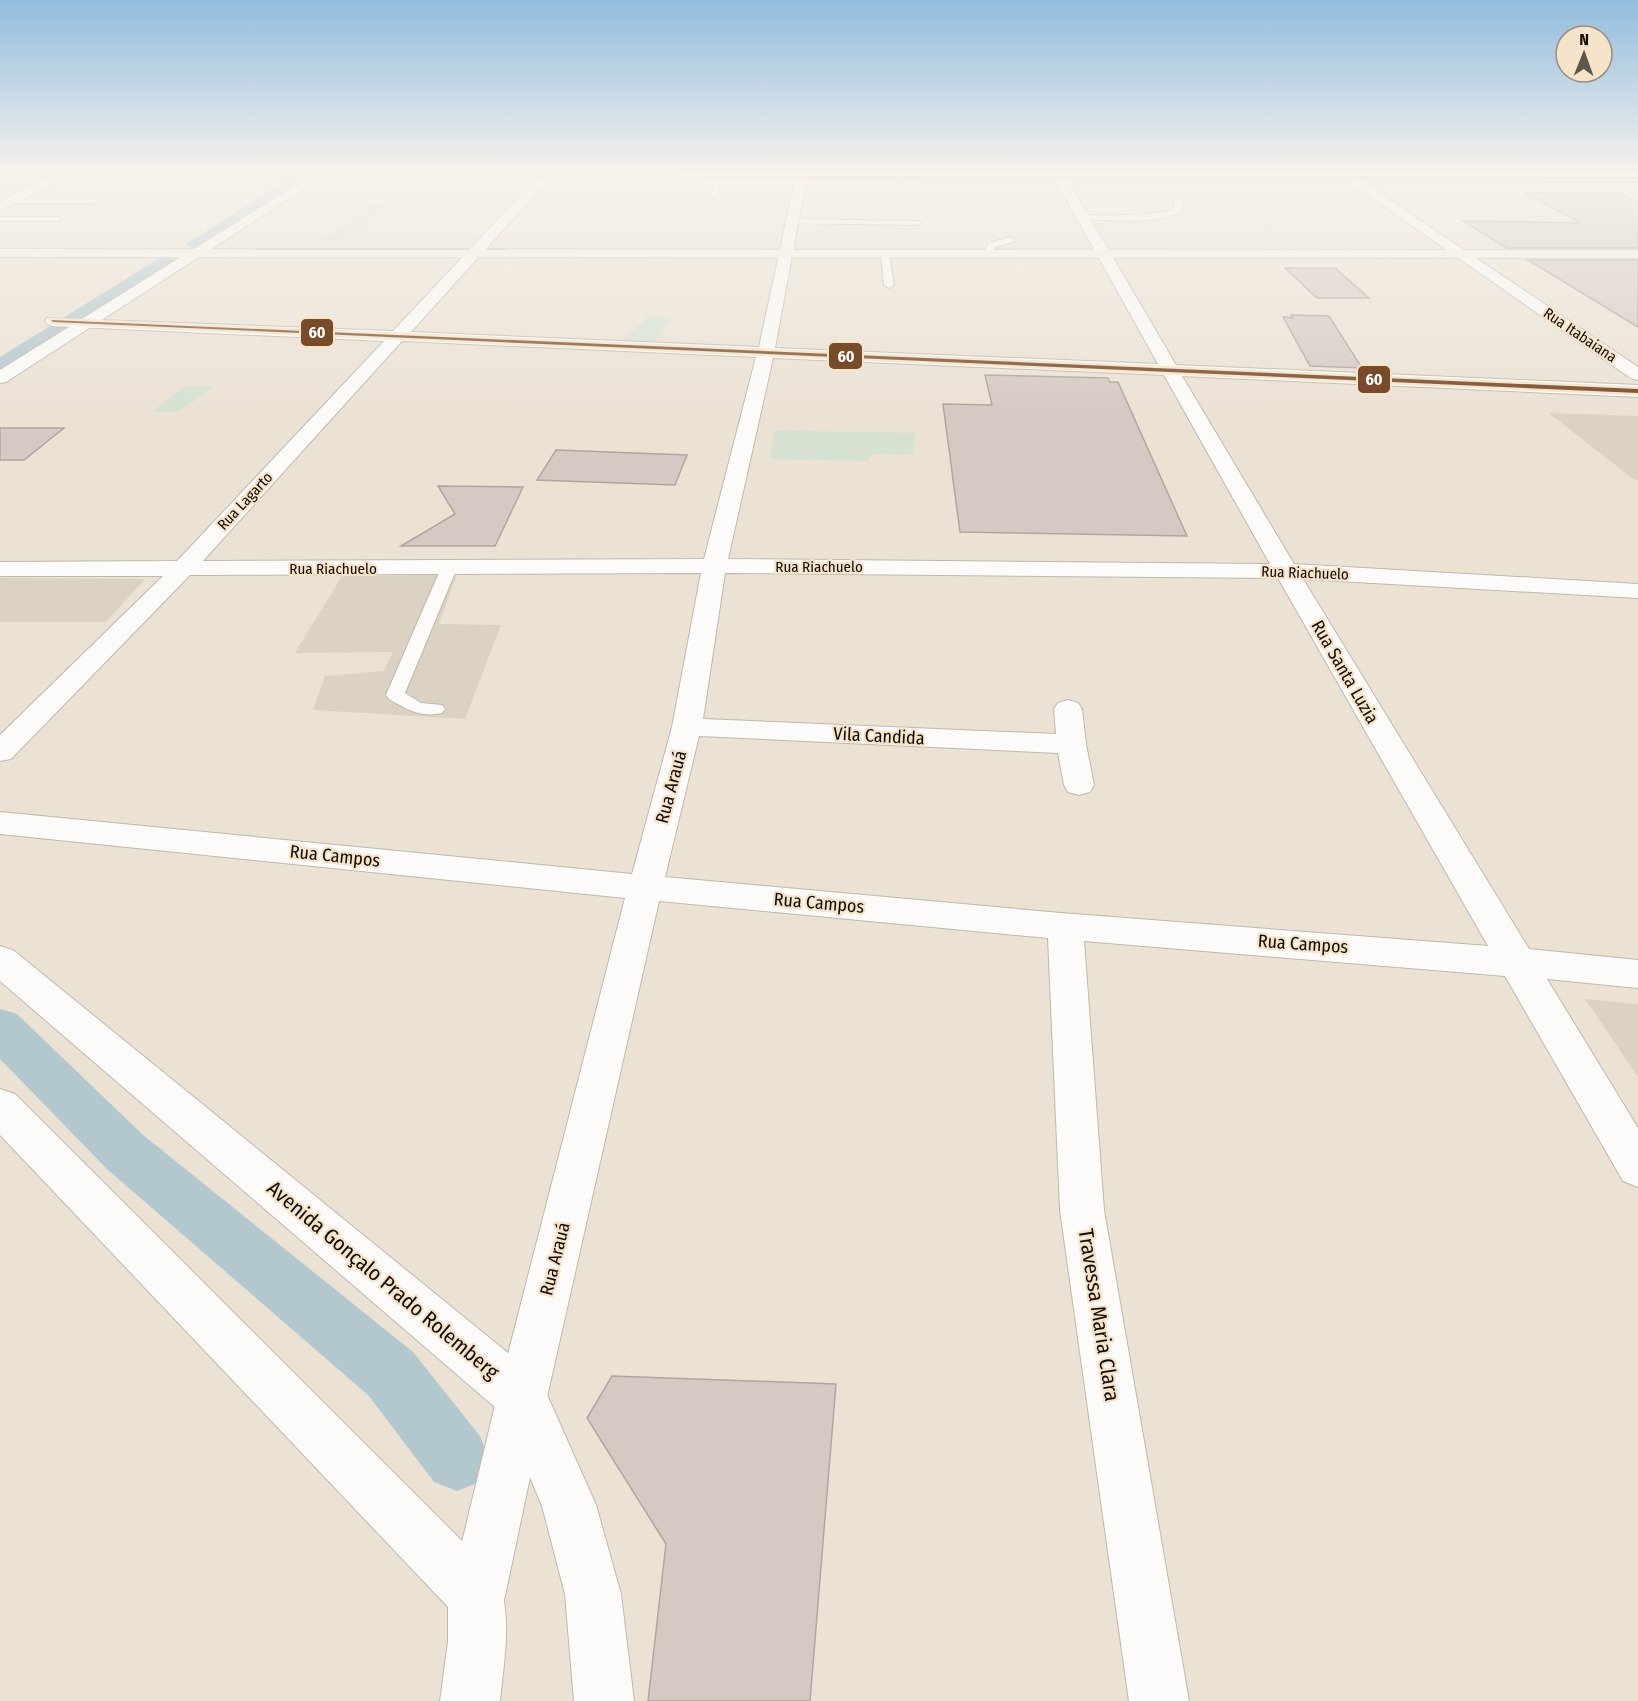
<svg xmlns="http://www.w3.org/2000/svg" width="1638" height="1701" font-family="'Fira Sans Condensed',sans-serif">
<style>
.medical{fill:#dbd2c1}
.green{fill:#d6e1d2}
.lines{fill:none;stroke-linecap:round;stroke-linejoin:round}
.canal{fill:#b2c7ce;fill-rule:evenodd}
.building{fill:#d5cac3;stroke:#b0a69f;stroke-width:1.5}
.service-casing{stroke:#bfb8ad;stroke-width:2}
.minor-casing{stroke:#bfb8ad;stroke-width:2}
.tertiary-casing{stroke:#bfb8ad;stroke-width:2}
.secondary-casing{stroke:#bfb8ad;stroke-width:2}
.primary-casing{stroke:#c3bfb9;stroke-width:2}
.service{fill:#fcfbf9;fill-rule:evenodd}
.minor{fill:#fcfbf9;fill-rule:evenodd}
.tertiary{fill:#fcfbf9;fill-rule:evenodd}
.secondary{fill:#fcfbf9;fill-rule:evenodd}
.primary{fill:#f4f0eb;fill-rule:evenodd}
.bus-1-casing{stroke:#f5e4ca;stroke-width:5}
.bus-2-casing{stroke:#f5e4ca;stroke-width:5}
.bus-1{fill:#e4002b;fill-rule:evenodd}
.bus-2{fill:#7a4b2a;fill-rule:evenodd}
.labels{text-anchor:middle;stroke-width:4.5;stroke-linejoin:round;paint-order:stroke}
.far-street-label{font-size:15px;fill:#100b04;stroke:#f5e4ca}
.street-label{font-size:18px;fill:#100b04;stroke:#f5e4ca}
.near-street-label{font-size:21px;fill:#100b04;stroke:#f5e4ca}
.line-badge{stroke:#f5e4ca;stroke-width:2}
.badge-label{font-size:16px;text-anchor:middle;font-weight:bold;fill:#fff}
</style>
<rect width="100%" height="100%" fill="#ebe2d4"/>
<g class="medical">
<path d="M1549 413 1638 416V480L1633 479Z"/>
<path d="M434 575 456 577 439 624 501 625 465 719 313 710 325 676 384 671 393 652 295 653 342 576Z"/>
<path d="M0 578 145 579 106 622H0Z"/>
<path d="M1585 999 1638 1004V1077Z"/>
</g>
<g class="green">
<path d="M0 178H51L0 201Z"/>
<path d="M369 205H390L342 243H319Z"/>
<path d="M648 317 671 318 654 342 623 340Z"/>
<path d="M185 386 213 387 180 411 152 412Z"/>
<path d="M775 430 915 433 913 455 872 454 869 461 769 459Z"/>
</g>
<g class="lines">
<g class="canal">
<path d="M297 174H313L200 248 194 249 186 244Z"/>
<path d="M166 257 172 258 175 262 172 266 8 371 0 372V357L160 258Z"/>
<path d="M0 1009 17 1014 143 1135 413 1352 480 1436 489 1459 480 1482 457 1491 434 1482 369 1396 107 1169 0 1059Z"/>
</g>
</g>
<g class="building">
<path d="M1525 193H1619L1638 202V248H1507L1463 221 1581 223Z"/>
<path d="M1528 260H1638V327Z"/>
<path d="M1285 268H1335L1369 298H1317Z"/>
<path d="M1291 315 1329 316 1362 368 1310 366 1283 317 1293 318Z"/>
<path d="M985 375 1108 378 1110 382H1118L1187 536 960 532 943 404 992 405Z"/>
<path d="M0 428H64L24 460H0Z"/>
<path d="M556 450 687 455 675 485 537 480Z"/>
<path d="M438 486 523 487 495 546H401L455 514Z"/>
<path d="M612 1376 836 1384 810 1701H648L666 1544 587 1418Z"/>
</g>
<g class="lines">
<g class="service-casing">
<g id="service">
<path d="M716 174 720 176 718 196 714 198 710 196 712 176Z"/>
<path d="M7 199H94L98 201 94 203H10L6 201Z"/>
<path d="M1175 199 1182 201V211C1159 225 1109 220 1082 219L1078 217 1082 215C1113 215 1144 217 1174 210Z"/>
<path d="M0 217H57L61 219 57 221H0Z"/>
<path d="M789 219 917 221 921 223 917 225 792 223H789Z"/>
<path d="M1011 237 1014 238V242L995 247 991 256 984 254 988 243Z"/>
<path d="M885 251 889 254 894 285 889 288 884 285 881 254Z"/>
<path d="M449 563 457 568 405 693 421 703 442 705 445 709 442 713C421 718 406 709 389 699L386 695 441 568Z"/>
</g>
</g>
<g class="minor-casing">
<path id="minor" d="M0 174 1638 175V181H1068L1176 365 1638 385V397L1182 376 1294 564 1638 584V598L1303 579 1529 949 1638 960V988L1547 979 1638 1128V1187L1623 1181 1505 976 1084 941 1104 1210 1189 1701H1129L1060 1210 1048 938 659 901 547 1397 505 1596 497 1616 477 1624 457 1616 449 1596 497 1397 625 898 0 834V812L632 874 672 727 701 573 190 575 11 759 0 761V735L163 576H0V562L177 561 384 341 53 326 47 324 45 321 47 318 393 331 535 180H61L0 210V201L46 179H0ZM548 180H795L759 347 411 332ZM806 180 1056 181 1158 364 775 348ZM402 341 756 357 704 559 203 561ZM773 358 1164 375 1270 564 728 559ZM725 573 1278 578 1488 946 1061 913 665 877 699 736 1058 753 1064 785 1068 792 1079 795 1090 792 1094 785 1086 744 1082 709 1078 703 1068 700 1058 703 1054 709 1056 734 703 719Z"/>
</g>
<g class="tertiary-casing">
<g id="tertiary">
<path d="M314 174H327L6 382 0 383V370Z"/>
<path d="M0 946 13 950 540 1379 596 1505 621 1594 634 1701H574L565 1594 542 1506 504 1415 0 981Z"/>
<path d="M0 1089 15 1094 497 1576C513 1615 504 1660 500 1701H440L448 1641V1607L0 1135Z"/>
</g>
</g>
<g class="secondary-casing">
<path id="secondary" d="M1338 174H1351L1638 367V380L1632 379Z"/>
</g>
<g class="primary-casing">
<path id="primary" d="M0 249 1638 250V258L0 257Z"/>
</g>
<use href="#service" class="service"/>
<use href="#minor" class="minor"/>
<use href="#tertiary" class="tertiary"/>
<use href="#secondary" class="secondary"/>
<use href="#primary" class="primary"/>
<g class="bus-1-casing">
<path id="bus-1" d="M0 175 1638 177V179L0 177Z"/>
</g>
<g class="bus-2-casing">
<path id="bus-2" d="M51 320 1638 389V393L53 322Z"/>
</g>
<use href="#bus-1" class="bus-1"/>
<use href="#bus-2" class="bus-2"/>
</g>
<linearGradient id="sky" x2="0" y2="1"><stop stop-color="#92bcde"/><stop offset="0.42" stop-color="#f6f2ec"/><stop offset="1" stop-color="#f6f2ec" stop-opacity="0"/></linearGradient>
<rect width="1638" height="412" fill="url(#sky)"/>
<g class="labels">
<g class="far-street-label">
<text transform="translate(1580 335) rotate(34)" y="5">Rua Itabaiana</text>
<text transform="translate(245 501) rotate(-47)" y="5">Rua Lagarto</text>
<text x="819" y="572">Rua Riachuelo</text>
<text x="333" y="574">Rua Riachuelo</text>
<text transform="translate(1305 573) rotate(2)" y="5">Rua Riachuelo</text>
</g>
<g class="street-label">
<text transform="translate(1345 672) rotate(60)" y="6">Rua Santa Luzia</text>
<text transform="translate(879 736) rotate(3)" y="6">Vila Candida</text>
<text transform="translate(671 787) rotate(-75)" y="6">Rua Arauá</text>
<text transform="translate(335 856) rotate(6)" y="6">Rua Campos</text>
<text transform="translate(819 903) rotate(5)" y="6">Rua Campos</text>
<text transform="translate(1303 944) rotate(4)" y="6">Rua Campos</text>
<text transform="translate(555 1259) rotate(-76)" y="6">Rua Arauá</text>
</g>
<g class="near-street-label">
<text transform="translate(383 1280) rotate(40)" y="7">Avenida Gonçalo Prado Rolemberg</text>
<text transform="translate(1099 1315) rotate(81)" y="7">Travessa Maria Clara</text>
</g>
</g>
<g class="line-badge">
<rect x="300" y="318" width="34" height="29" rx="6" fill="#7a4b2a"/>
<rect x="828" y="342" width="35" height="28" rx="6" fill="#7a4b2a"/>
<rect x="1357" y="365" width="34" height="29" rx="6" fill="#7a4b2a"/>
</g>
<g class="badge-label">
<text x="317" y="338">60</text>
<text x="846" y="362">60</text>
<text x="1374" y="385">60</text>
</g>
<g transform="translate(1584 54) rotate(1)"><circle r="28" fill="#f5e4ca" stroke="#998d7b" stroke-width="1.5"/>
<path d="M0-4.5L10 22L0 15L-10 22Z" fill="#5d564d"/>
<text y="-9" font-size="16" font-weight="bold" text-anchor="middle" fill="#100b04">N</text>
</g>
</svg>
